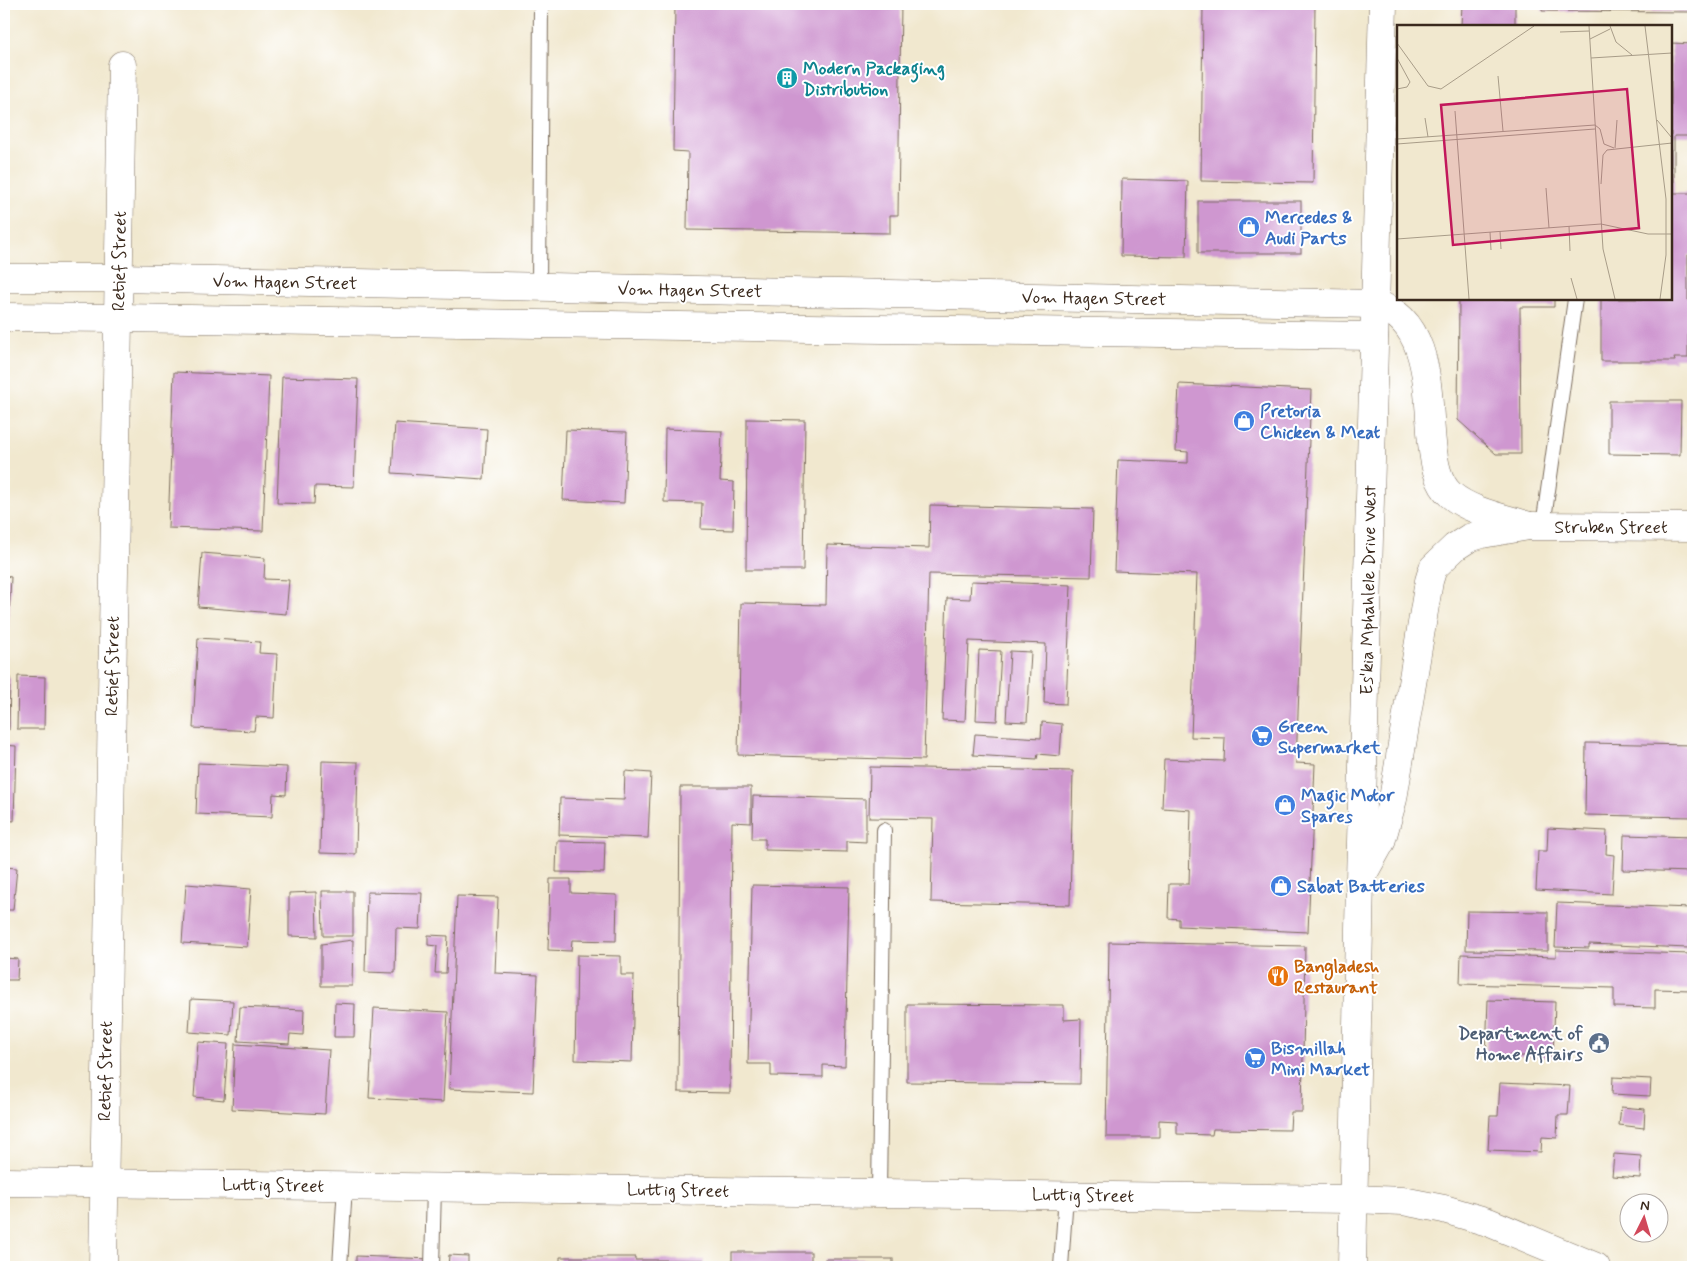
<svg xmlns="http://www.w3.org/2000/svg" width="1697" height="1271" font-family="Mynerve,sans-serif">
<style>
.building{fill:#cf97d0}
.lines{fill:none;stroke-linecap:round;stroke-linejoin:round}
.service-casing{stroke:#7b6c5c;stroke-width:16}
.minor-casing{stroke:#7b6c5c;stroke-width:29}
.primary-casing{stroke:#7b6c5c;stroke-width:29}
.service{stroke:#fff;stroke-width:14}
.minor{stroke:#fff;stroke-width:28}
.primary{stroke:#fff;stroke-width:28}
.labels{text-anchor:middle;stroke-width:4;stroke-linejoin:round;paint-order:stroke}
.culture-label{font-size:18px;font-weight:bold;fill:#0d838f;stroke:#fff;text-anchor:start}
.shop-label{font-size:18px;font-weight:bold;fill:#366cbe;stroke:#fff;text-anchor:start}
.street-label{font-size:18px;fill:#3b2a1e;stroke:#fff}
.food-label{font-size:18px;font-weight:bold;fill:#c56008;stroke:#fff;text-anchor:start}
.service-label{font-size:18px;font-weight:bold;fill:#4e5e75;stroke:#fff;text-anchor:end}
.inset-road{fill:none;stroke:#a89c88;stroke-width:1}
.view{fill:#c2185b;fill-opacity:0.15;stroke:#c2185b;stroke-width:2.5}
.inset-edge{fill:none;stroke:#3b2a1e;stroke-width:2.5}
</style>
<rect width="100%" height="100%" fill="#fff"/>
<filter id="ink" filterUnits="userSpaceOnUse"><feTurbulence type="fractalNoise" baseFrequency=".02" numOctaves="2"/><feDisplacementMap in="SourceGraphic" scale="10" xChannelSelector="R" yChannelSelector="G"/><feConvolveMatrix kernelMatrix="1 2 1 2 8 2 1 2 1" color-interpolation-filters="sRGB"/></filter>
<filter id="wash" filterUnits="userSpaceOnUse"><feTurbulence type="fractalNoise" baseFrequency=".0096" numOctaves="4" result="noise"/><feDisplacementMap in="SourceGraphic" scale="20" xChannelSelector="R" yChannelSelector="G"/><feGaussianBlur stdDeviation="1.12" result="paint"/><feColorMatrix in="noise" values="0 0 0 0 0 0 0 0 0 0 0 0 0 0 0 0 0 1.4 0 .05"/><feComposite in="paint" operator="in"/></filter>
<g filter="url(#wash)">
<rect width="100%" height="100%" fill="#f1e8cf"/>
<g id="blocks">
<g class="building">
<path d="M675 4H901L898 215H890V233L687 230 688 152 673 151Z"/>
<path d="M1203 4H1315L1313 183 1201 181Z"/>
<path d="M1462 4H1515V26H1461Z"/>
<path d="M1542 4H1693V12L1542 11Z"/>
<path d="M1671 43 1693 44V136H1674V193H1693V255H1688V300H1693V325H1688V358H1674L1675 361H1601V299H1671Z"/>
<path d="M1122 179 1188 181 1186 257 1121 256Z"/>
<rect x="1198" y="201" width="103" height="52"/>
<path d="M1459 299H1554V307H1520L1521 454H1496L1458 420Z"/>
<path d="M174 372 269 376 263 531 168 528Z"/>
<path d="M282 377 358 379 354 487 315 486 314 504 277 503Z"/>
<path d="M1179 384 1311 390 1296 763 1315 764 1308 932 1179 926V919L1168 918 1169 884H1189L1191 810 1162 808 1164 759 1224 761 1225 738 1191 737 1197 574 1114 571 1118 460 1188 463V452L1176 451Z"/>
<path d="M1609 401H1681L1680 455 1609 454Z"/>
<path d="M747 419 805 420 803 570H746Z"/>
<path d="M395 423 487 429 484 479 392 473Z"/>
<path d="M665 429 722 431 720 481 734 482 733 530 701 529 702 503 664 502Z"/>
<path d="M566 430 627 432 624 503 563 500Z"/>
<path d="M930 505 1093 509 1091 577 929 574 924 760 738 755 741 603 826 605 827 545 929 548Z"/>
<path d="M202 553 265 558 264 579 289 580 286 614 198 607Z"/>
<path d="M4 576 11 577 8 636H4Z"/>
<path d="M971 581 1071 585 1066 704 1044 703 1046 644 969 641 965 721 942 720 947 598 970 599Z"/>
<path d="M198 638 260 642 259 653 277 654 274 718 256 717 254 731 193 728Z"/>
<path d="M979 650 1001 651 997 721 976 720Z"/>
<path d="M1010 651 1031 652 1027 722 1006 721Z"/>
<path d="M18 676 45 677 44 729H17Z"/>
<path d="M4 677H10L9 730H4Z"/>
<path d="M1042 722 1062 724 1060 756 1038 754 1037 759 973 755 975 734 1041 738Z"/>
<path d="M1586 743 1693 745V817L1585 815Z"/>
<path d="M4 745 16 746 14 821 4 820Z"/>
<path d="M322 761 358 762 356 854 320 853Z"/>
<path d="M198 763 287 767 286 795 273 794 272 817 196 814Z"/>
<path d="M870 767 1073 771 1070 905 931 902 933 819 869 818Z"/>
<path d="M625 771 651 773 648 838 559 835 560 798 624 800Z"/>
<path d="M680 787H751V823L732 822 730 1093 678 1092Z"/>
<path d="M753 796 866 799V842L847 841V852L765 850V839H752Z"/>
<path d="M1548 828 1607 831 1606 854 1614 855 1612 894 1536 890 1538 851H1547Z"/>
<path d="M1624 835 1693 837V872L1623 870Z"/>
<path d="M557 841 605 842 604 873 556 872Z"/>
<path d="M4 867 17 868 13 910H4Z"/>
<path d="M550 879H571V893L617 895 616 941 572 940 571 951 548 950Z"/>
<path d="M186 884 251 889 247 947 182 943Z"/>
<path d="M752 885 849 887 845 1066 823 1065V1077L771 1076V1064H748Z"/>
<path d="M322 891H353V936H323Z"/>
<path d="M316 892 317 937 289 936V893Z"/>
<path d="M367 892 422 893 420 929 396 928 395 973 365 972Z"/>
<path d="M457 896 498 897 495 973 538 975 533 1092 449 1089Z"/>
<path d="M1557 903 1690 908 1689 948 1589 944V948L1555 947Z"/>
<path d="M1467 911 1548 912V951L1466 950Z"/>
<path d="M428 935 448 936 446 973H435L437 946 428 945Z"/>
<path d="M353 940 352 986H321V944Z"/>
<path d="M1109 942 1305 946 1302 1112H1291L1290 1130 1213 1129 1212 1135 1177 1134V1121L1159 1120V1137H1106Z"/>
<path d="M1556 950 1692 954 1691 990 1655 989V1008L1614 1007V988L1460 984 1461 954 1556 957Z"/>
<path d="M577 955 621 956V975H634L632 1062 575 1060Z"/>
<path d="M4 958 18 959 17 980H4Z"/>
<path d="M191 999 233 1001 231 1035 189 1032Z"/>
<path d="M1488 1000 1555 1002 1553 1057 1486 1055Z"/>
<path d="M335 1003 355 1004 354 1037H334Z"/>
<path d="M907 1004 1064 1005V1020L1081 1019 1080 1084 907 1082Z"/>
<path d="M240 1007 304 1010 303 1035 290 1034 289 1044 238 1041Z"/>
<path d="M374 1008 448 1012 443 1102 369 1098Z"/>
<path d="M198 1042 228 1044 224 1100 194 1097Z"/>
<path d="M235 1044 329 1050 325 1114 232 1109Z"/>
<path d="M1613 1077 1651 1079 1650 1096 1612 1094Z"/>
<path d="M1500 1083 1570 1086 1568 1115H1558L1557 1138 1542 1137 1541 1152 1488 1150 1490 1116H1498Z"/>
<path d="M1621 1107 1645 1109 1644 1128 1619 1125Z"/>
<path d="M1614 1154 1641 1156 1640 1178 1612 1176Z"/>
<rect x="732" y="1252" width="79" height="15"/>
<path d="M449 1255 468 1256V1267H448Z"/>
<path d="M356 1256 431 1259V1267H356Z"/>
<path d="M560 1257H635V1260H704V1267H560Z"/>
<rect x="825" y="1259" width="68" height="8"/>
</g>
</g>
</g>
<g filter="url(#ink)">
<use href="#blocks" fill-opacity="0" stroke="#7b6c5c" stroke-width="1"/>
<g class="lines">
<g class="service-casing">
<g id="service">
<path d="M539 287 541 4"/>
<path d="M1543 526 1575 299"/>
<path d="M879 1193 884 830"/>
<path d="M340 1267 345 1186"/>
<path d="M432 1267 434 1187"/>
<path d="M1061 1267 1066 1195"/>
</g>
</g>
<g class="minor-casing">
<g id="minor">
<path d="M4 1182 1353 1199"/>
<path d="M103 1267 122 65"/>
</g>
</g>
<g class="primary-casing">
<g id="primary">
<path d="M4 278H118L1375 304C1432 319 1427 396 1432 443 1434 461 1437 483 1451 495 1471 512 1505 518 1529 526"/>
<path d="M4 317 117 318 1374 336"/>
<path d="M1362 876 1381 842 1393 799 1429 581 1433 568 1455 547 1469 538 1482 534 1529 526 1693 527"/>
<path d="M1353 1199 1403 1201 1444 1209 1488 1222 1596 1267"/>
<path d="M1352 1267 1360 880 1383 4"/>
</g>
</g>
<use href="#service" class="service"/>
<use href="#minor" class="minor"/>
<use href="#primary" class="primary"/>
</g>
</g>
<defs>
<g id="building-disc" transform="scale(1.125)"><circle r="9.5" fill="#0f9aa8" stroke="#fff"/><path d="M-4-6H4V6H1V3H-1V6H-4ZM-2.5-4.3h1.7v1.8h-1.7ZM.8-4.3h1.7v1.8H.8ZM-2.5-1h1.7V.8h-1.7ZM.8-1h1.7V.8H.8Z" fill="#fff"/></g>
<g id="shop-disc" transform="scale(1.125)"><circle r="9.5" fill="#3f7fe0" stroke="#fff"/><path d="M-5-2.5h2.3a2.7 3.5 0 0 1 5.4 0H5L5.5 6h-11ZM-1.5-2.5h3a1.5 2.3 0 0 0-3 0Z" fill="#fff"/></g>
<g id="supermarket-disc" transform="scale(1.125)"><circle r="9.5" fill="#3f7fe0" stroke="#fff"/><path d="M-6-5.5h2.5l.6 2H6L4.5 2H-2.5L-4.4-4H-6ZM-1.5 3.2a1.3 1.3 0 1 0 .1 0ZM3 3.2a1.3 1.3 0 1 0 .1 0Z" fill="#fff"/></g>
<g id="restaurant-disc" transform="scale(1.125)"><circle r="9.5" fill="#e8710a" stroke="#fff"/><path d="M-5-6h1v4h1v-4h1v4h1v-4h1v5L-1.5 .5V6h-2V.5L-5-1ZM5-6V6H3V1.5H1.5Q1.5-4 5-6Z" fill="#fff"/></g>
<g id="civic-disc" transform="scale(1.125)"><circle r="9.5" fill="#5c6f8a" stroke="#fff"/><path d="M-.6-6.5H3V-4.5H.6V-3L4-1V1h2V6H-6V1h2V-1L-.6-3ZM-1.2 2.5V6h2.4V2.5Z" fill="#fff"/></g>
</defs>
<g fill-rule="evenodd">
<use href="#building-disc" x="787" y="78"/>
<use href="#shop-disc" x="1249" y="227"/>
<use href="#shop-disc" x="1244" y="421"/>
<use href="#supermarket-disc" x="1262" y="736"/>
<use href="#shop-disc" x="1285" y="805"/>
<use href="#shop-disc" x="1281" y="886"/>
<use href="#restaurant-disc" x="1278" y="976"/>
<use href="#civic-disc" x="1599" y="1043"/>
<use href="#supermarket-disc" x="1255" y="1058"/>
</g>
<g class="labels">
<g class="culture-label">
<text x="803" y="74">Modern Packaging<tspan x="803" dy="21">Distribution</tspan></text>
</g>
<g class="shop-label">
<text x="1265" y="223">Mercedes &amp;<tspan x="1265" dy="21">Audi Parts</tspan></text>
<text x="1260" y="417">Pretoria<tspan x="1260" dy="21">Chicken &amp; Meat</tspan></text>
<text x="1278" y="732">Green<tspan x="1278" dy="21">Supermarket</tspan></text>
<text x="1301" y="801">Magic Motor<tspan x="1301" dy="21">Spares</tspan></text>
<text x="1297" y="892">Sabat Batteries</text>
<text x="1271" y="1054">Bismillah<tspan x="1271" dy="21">Mini Market</tspan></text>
</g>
<g class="street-label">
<text transform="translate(119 261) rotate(-89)" y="6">Retief Street</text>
<text transform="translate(285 282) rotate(1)" y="6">Vom Hagen Street</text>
<text transform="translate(690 290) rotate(1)" y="6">Vom Hagen Street</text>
<text transform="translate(1094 298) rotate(1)" y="6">Vom Hagen Street</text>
<text x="1611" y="533">Struben Street</text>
<text transform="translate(1368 590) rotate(-89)" y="6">Es'kia Mphahlele Drive West</text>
<text transform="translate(112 666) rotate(-89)" y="6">Retief Street</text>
<text transform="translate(105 1071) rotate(-89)" y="6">Retief Street</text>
<text transform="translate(273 1185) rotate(1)" y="6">Luttig Street</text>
<text transform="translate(678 1190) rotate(1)" y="6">Luttig Street</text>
<text transform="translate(1083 1195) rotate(1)" y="6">Luttig Street</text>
</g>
<g class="food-label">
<text x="1294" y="972">Bangladesh<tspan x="1294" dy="21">Restaurant</tspan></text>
</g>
<g class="service-label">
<text x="1583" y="1039">Department of<tspan x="1583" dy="21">Home Affairs</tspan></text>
</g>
</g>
<g transform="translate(1397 25)">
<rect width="275" height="275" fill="#f1e8cf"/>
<path class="inset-road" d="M192 1 206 224 218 274M213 1 219 17 235 30M248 1 269 174V230L263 274M163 7 192 6M193 14 213 4M0 18 31 61 44 64 137 1M0 33 13 57 10 62 0 64M194 33 275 28M101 51 106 106M58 86 72 274M28 93 31 112M260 95 275 113M0 114 198 100 203 104 207 119 217 123M0 119 198 104M218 123 220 95M204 159 206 130 210 125 275 118M149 163 152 203M204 199 251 209H275M172 201 173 226M103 206 104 224M93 207 94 225M0 214 204 199M174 253 180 274"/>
<path class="view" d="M230 64 242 203 56 220 44 80Z"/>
<rect width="275" height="275" class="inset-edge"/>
</g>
<rect width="1697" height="1271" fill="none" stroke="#fff" stroke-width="20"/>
<g transform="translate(1644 1218) rotate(5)"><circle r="24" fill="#ffffff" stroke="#b1aaa5"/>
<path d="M0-4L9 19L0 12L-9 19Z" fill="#d1495b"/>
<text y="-8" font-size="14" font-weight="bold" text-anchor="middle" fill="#3b2a1e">N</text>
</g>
</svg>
